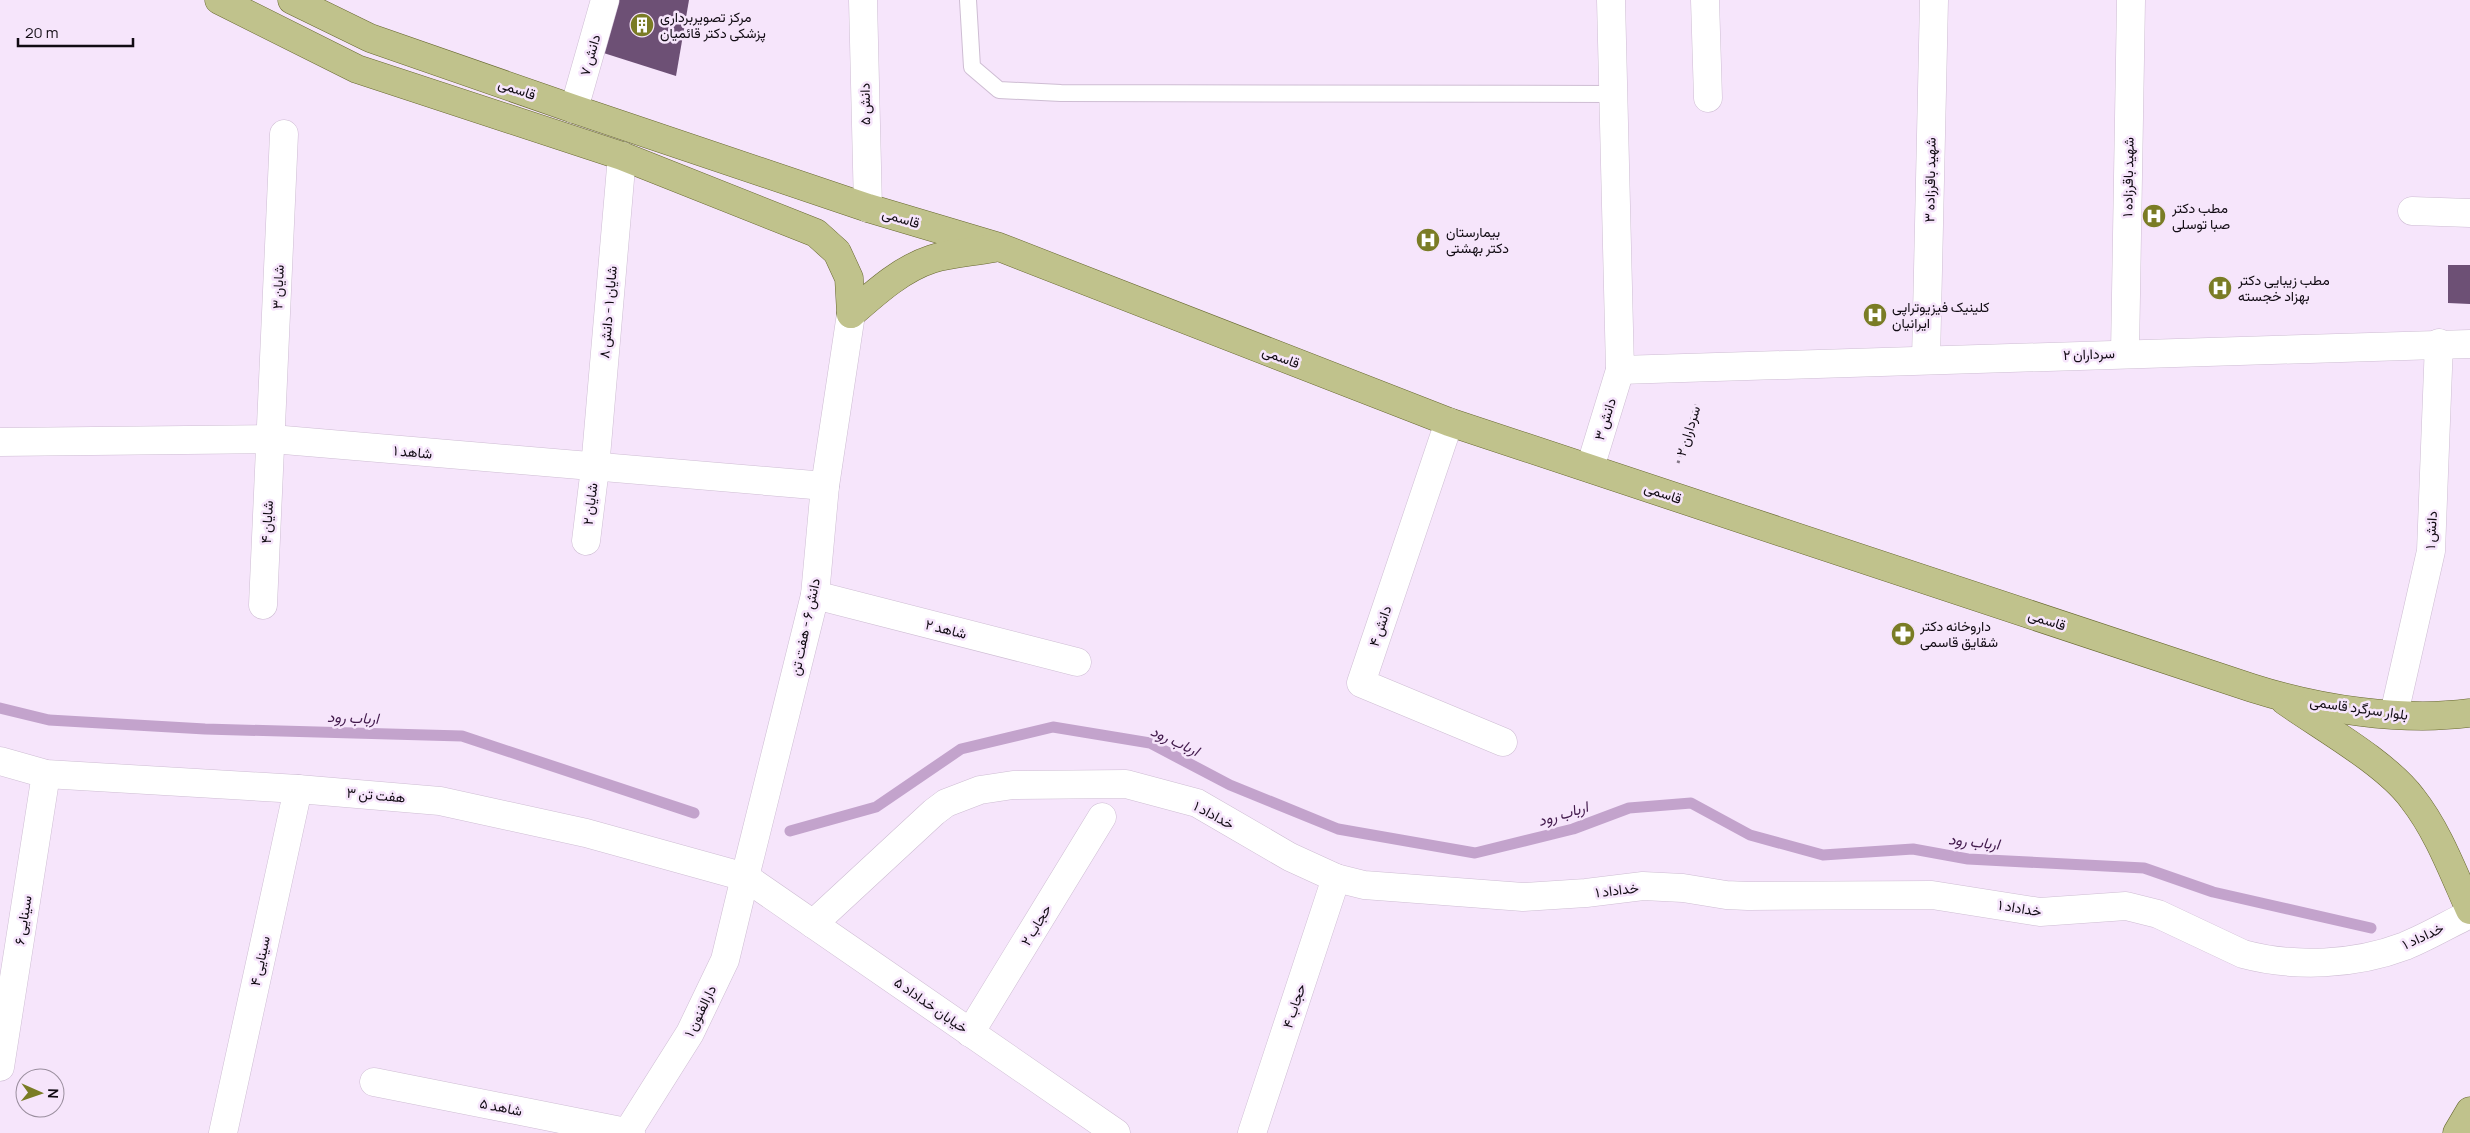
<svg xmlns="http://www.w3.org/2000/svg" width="2470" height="1133" font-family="Manrope,Vazirmatn,sans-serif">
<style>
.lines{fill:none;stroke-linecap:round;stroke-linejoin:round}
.stream{stroke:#c3a3cc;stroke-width:11}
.building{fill:#6d5075}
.service-casing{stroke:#cebdd3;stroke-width:18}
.minor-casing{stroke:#cebdd3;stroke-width:29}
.tertiary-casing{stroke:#cebdd3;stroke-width:29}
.secondary-casing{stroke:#cebdd3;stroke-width:29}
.primary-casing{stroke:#676830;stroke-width:29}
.path{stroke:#817685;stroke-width:3;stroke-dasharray:2.5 4;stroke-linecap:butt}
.service{stroke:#fff;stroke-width:16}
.minor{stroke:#fff;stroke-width:28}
.tertiary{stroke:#fff;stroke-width:28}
.secondary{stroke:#fff;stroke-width:28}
.primary{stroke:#c0c28c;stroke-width:28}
.labels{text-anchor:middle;stroke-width:5;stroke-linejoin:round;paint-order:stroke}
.poi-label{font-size:14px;fill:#110b13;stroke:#f6e5fb;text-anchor:start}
.street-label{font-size:14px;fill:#110b13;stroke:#f6e5fb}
.water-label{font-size:15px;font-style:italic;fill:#40184a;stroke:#f6e5fb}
</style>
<rect width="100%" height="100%" fill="#f6e5fb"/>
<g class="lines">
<g class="stream">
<path d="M0 708 49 720 205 729 462 736 694 813"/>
<path d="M790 831 876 807 961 749 1053 727 1150 743 1230 785 1338 829 1475 853 1573 829 1629 808 1691 803 1750 835 1823 855 1913 849 1968 859 2144 868 2213 892 2371 928"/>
</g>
</g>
<g class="building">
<path d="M605 0H689L676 76 591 49Z"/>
<path d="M2448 265H2470V304L2448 303Z"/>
</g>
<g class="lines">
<g class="service-casing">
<path id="service" d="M968 0 972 67 999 90 1061 93 1613 94"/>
</g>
<g class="minor-casing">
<g id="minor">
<path d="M863 0 868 208"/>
<path d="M1705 0 1708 98"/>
<path d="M574 109 605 0"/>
<path d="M2412 211 2470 213"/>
<path d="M2125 353 2131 0"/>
<path d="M1926 360 1934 0"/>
<path d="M1620 370 2470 344"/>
<path d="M1449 422 1361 683 1503 742"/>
<path d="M0 442 272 439 825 486"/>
<path d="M1590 468 1620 370 1611 0"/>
<path d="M586 541 595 468 622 156"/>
<path d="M815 595 1077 662"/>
<path d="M263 605 284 134"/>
<path d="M2394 714 2431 551 2439 343"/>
<path d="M0 761 46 774 298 789 440 801 586 833 745 877"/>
<path d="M813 924 934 812 946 803 980 790 1013 785 1126 784 1197 803 1290 857 1336 878 1364 885 1523 897 1586 893 1643 886 1683 888 1726 895 1748 896 1932 895 2040 912 2126 906 2158 914 2243 954C2295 968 2355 965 2405 946 2427 937 2449 924 2470 914"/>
<path d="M970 1033 1102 817"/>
<path d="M0 1067 46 774"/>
<path d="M374 1082 631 1133"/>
<path d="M223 1133 298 789"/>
<path d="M1252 1133 1336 878"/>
</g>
</g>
<g class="tertiary-casing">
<path id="tertiary" d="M627 1133 690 1033 725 960 745 877"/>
</g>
<g class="secondary-casing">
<path id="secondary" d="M851 314 825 486 815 595 745 877 1116 1133"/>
</g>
<g class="primary-casing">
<g id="primary">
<path d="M219 0 357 69 622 156 816 233 837 252 849 278 851 314"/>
<path d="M292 0 370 38 574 109 868 208 999 247 1449 422 2252 688C2318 709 2401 722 2470 713"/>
<path d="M851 314C875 293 901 269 932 259 951 253 974 252 994 248"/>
<path d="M2285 701C2322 727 2386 763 2412 798 2438 831 2453 872 2470 910"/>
<path d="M2457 1133 2470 1111"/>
</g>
</g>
<path class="path" d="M1678 463 1697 402"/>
<use href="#service" class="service"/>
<use href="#minor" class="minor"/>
<use href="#tertiary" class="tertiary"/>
<use href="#secondary" class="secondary"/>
<use href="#primary" class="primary"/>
</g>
<defs>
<g id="building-disc" transform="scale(1.25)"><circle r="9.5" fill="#7a7c25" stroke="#f6e5fb"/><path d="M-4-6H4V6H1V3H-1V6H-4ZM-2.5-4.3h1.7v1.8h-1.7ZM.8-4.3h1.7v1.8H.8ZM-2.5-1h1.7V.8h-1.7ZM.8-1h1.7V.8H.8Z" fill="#fff"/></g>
<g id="hospital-disc" transform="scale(1.25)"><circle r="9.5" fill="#7a7c25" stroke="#f6e5fb"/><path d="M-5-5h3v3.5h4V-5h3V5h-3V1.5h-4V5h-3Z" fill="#fff"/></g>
<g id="pharmacy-disc" transform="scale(1.25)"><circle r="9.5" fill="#7a7c25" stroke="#f6e5fb"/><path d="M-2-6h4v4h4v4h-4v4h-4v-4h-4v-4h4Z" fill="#fff"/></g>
</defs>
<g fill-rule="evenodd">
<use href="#building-disc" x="642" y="25"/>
<use href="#hospital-disc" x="2154" y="216"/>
<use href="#hospital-disc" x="1428" y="240"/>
<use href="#hospital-disc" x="2220" y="288"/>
<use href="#hospital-disc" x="1875" y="315"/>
<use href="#pharmacy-disc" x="1903" y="634"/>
</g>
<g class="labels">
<g class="poi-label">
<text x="660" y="22">مرکز تصویربرداری<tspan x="660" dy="16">پزشکی دکتر قائمیان</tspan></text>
<text x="2172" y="213">مطب دکتر<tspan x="2172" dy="16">صبا توسلی</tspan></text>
<text x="1446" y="237">بیمارستان<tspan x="1446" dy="16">دکتر بهشتی</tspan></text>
<text x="2238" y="285">مطب زیبایی دکتر<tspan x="2238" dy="16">بهزاد خجسته</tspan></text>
<text x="1892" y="312">کلینیک فیزیوتراپی<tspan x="1892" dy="16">ایرانیان</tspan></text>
<text x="1920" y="631">داروخانه دکتر<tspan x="1920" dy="16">شقایق قاسمی</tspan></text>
</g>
<g class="street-label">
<text transform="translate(590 55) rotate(-74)" y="5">دانش ۷</text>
<text transform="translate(517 89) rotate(19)" y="5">قاسمی</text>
<text transform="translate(865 104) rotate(-91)" y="5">دانش ۵</text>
<text transform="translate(2128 177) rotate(-89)" y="5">شهید باقرزاده ۱</text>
<text transform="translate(1930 180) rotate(-89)" y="5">شهید باقرزاده ۳</text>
<text transform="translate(901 218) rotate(17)" y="5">قاسمی</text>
<text transform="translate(278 287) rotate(-88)" y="5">شایان ۳</text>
<text transform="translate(608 312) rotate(-85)" y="5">شایان ۱ - دانش ۸</text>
<text transform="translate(2089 354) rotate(-2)" y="5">سرداران ۲</text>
<text transform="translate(1281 357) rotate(21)" y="5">قاسمی</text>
<text transform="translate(1605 419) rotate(-73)" y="5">دانش ۳</text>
<text transform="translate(1688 431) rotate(-73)" y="5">سرداران ۲</text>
<text transform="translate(413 452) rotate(5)" y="5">شاهد ۱</text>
<text transform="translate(1663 493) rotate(19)" y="5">قاسمی</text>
<text transform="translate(590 504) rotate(-83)" y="5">شایان ۲</text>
<text transform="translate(267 522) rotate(-87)" y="5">شایان ۴</text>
<text transform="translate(2431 530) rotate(-87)" y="5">دانش ۱</text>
<text transform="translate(2047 620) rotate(18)" y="5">قاسمی</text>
<text transform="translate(1380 626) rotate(-71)" y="5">دانش ۴</text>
<text transform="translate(805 627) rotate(-78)" y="5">دانش ۶ - هفت تن</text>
<text transform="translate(946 629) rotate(14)" y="5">شاهد ۲</text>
<text transform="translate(2359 708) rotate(8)" y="5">بلوار سرگرد قاسمی</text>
<text transform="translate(376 795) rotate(5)" y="5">هفت تن ۳</text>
<text transform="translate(1214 815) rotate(28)" y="5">خداداد ۱</text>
<text transform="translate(1617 890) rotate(-7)" y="5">خداداد ۱</text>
<text transform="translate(2020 908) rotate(9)" y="5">خداداد ۱</text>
<text transform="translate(23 920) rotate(-81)" y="5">سینایی ۶</text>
<text transform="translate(1036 925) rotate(-59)" y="5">حجاب ۲</text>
<text transform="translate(2423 936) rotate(-25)" y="5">خداداد ۱</text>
<text transform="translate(260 961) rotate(-78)" y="5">سینایی ۴</text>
<text transform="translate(931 1005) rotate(35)" y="5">خیابان خداداد ۵</text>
<text transform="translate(1294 1006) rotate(-72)" y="5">حجاب ۴</text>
<text transform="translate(700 1011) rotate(-64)" y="5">دارالفنون ۱</text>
<text transform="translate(501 1107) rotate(11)" y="5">شاهد ۵</text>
</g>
<g class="water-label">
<text transform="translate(353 718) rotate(2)" y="5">ارباب رود</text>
<text transform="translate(1175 741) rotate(25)" y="5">ارباب رود</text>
<text transform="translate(1563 814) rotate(-17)" y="5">ارباب رود</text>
<text transform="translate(1974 842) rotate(6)" y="5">ارباب رود</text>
</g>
</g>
<g transform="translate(40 1093) rotate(92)"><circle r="24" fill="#f6e5fb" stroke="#9a8e9e"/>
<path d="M0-4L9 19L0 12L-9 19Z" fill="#7a7c25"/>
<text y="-8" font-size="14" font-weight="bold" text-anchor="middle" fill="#110b13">N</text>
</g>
<path d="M18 38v8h115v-8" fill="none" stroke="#110b13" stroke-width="2.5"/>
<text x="25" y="38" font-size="15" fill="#110b13" stroke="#f6e5fb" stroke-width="4" paint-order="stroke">20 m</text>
</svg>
